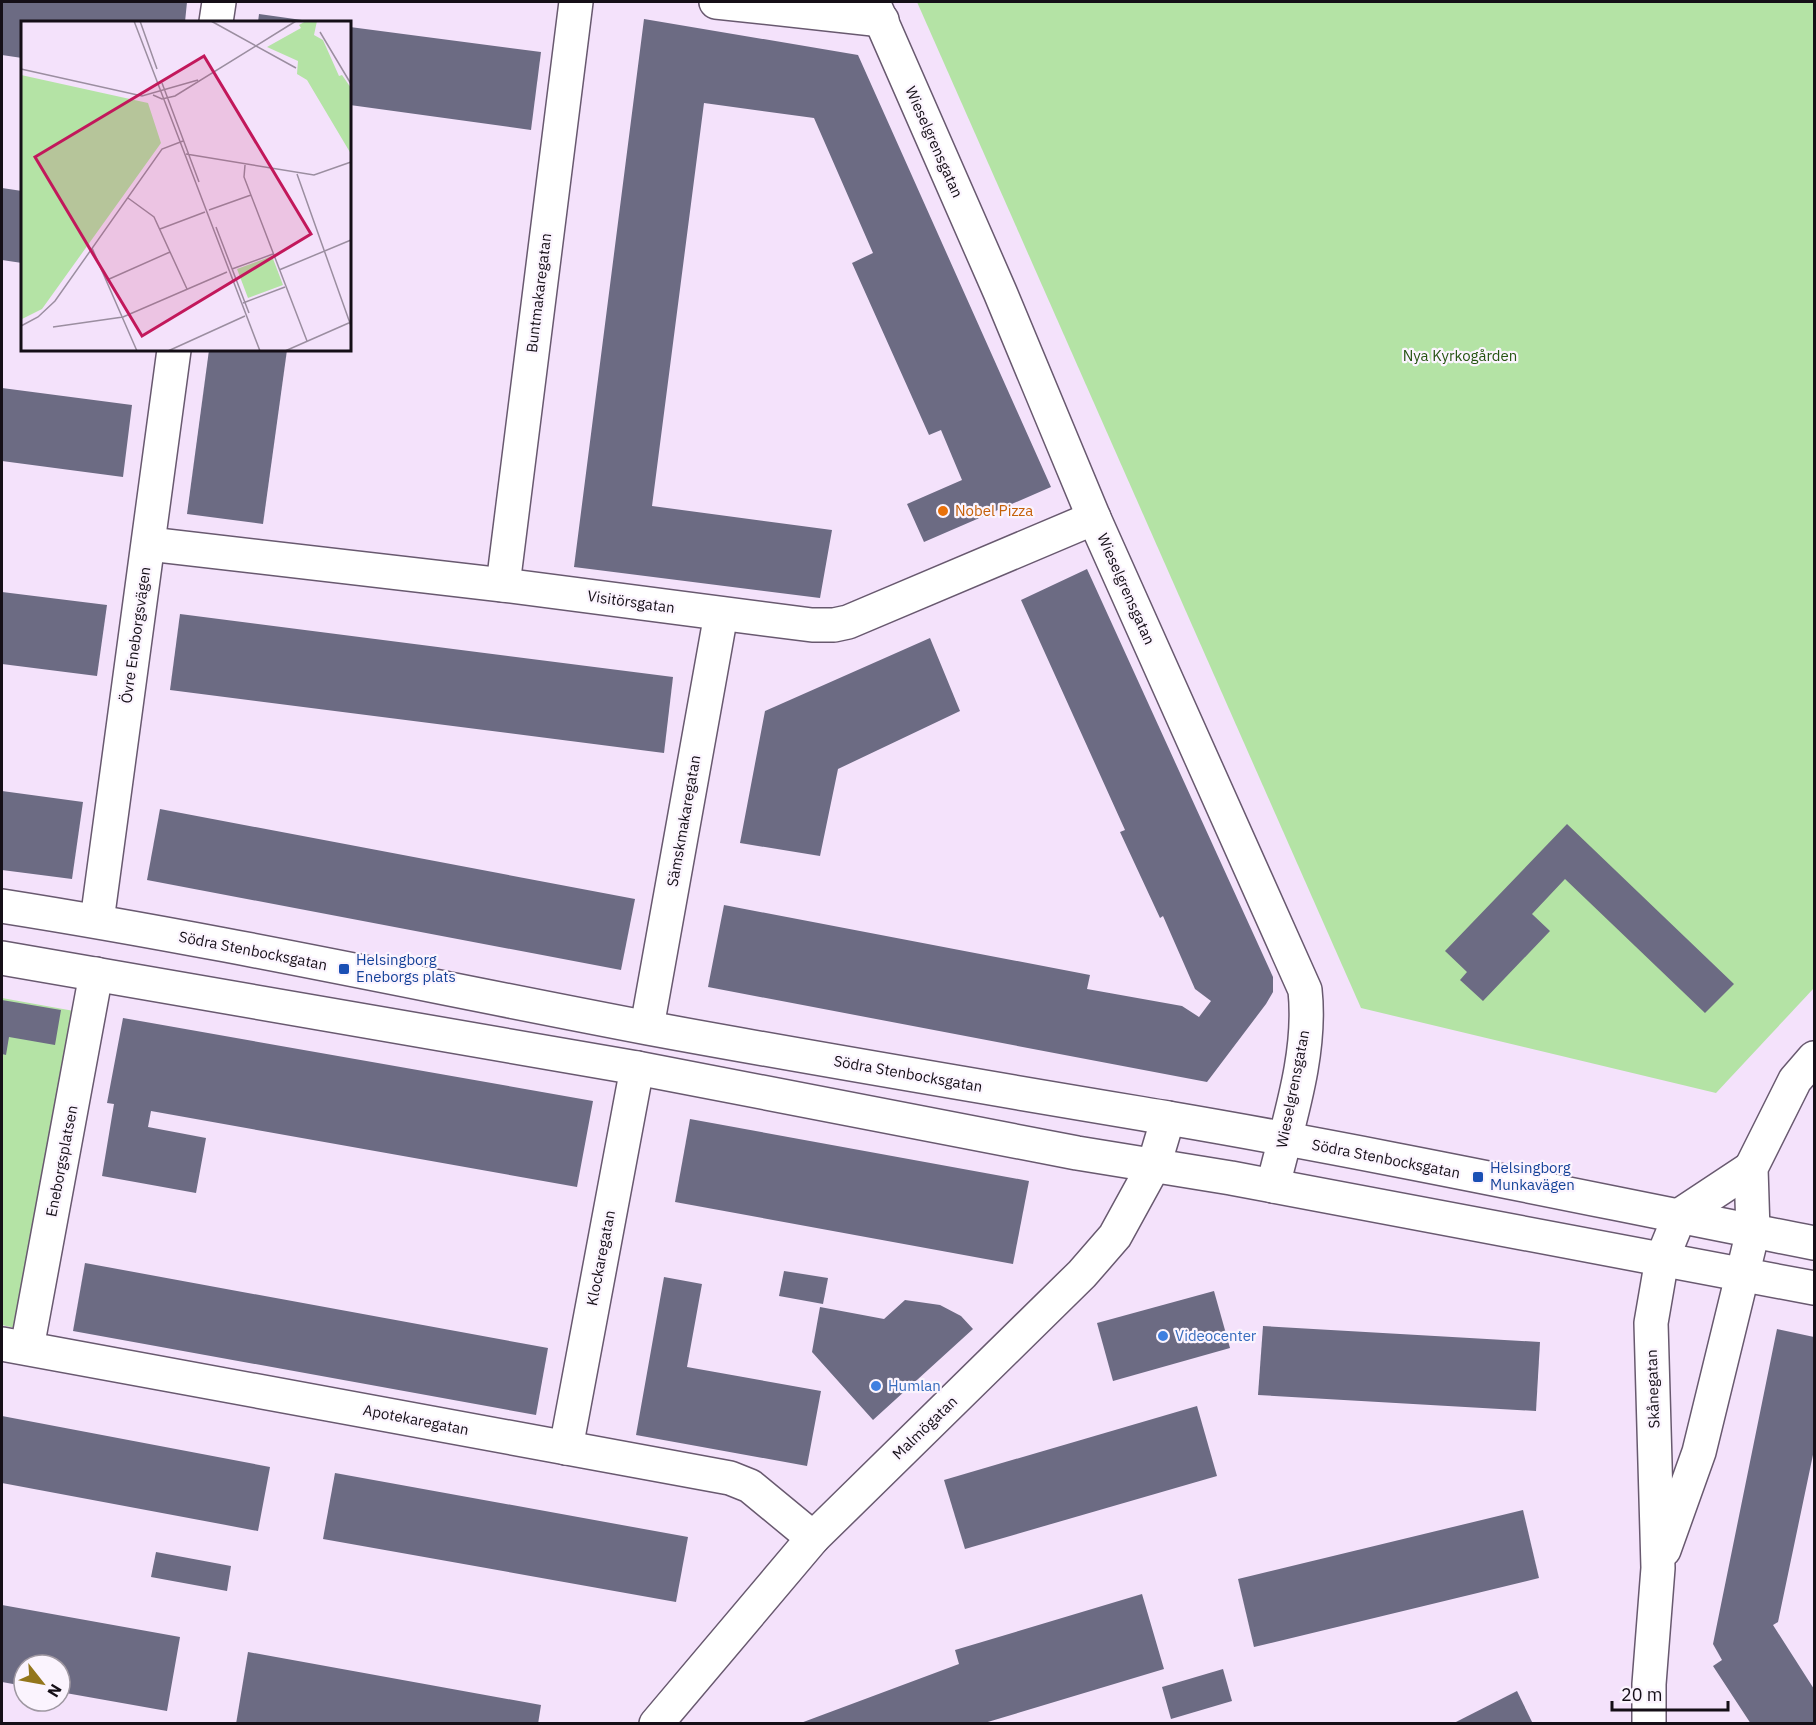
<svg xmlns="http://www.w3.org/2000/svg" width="1816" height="1725" font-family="'IBM Plex Sans',sans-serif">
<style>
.green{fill:#b4e3a5}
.building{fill:#6c6b83}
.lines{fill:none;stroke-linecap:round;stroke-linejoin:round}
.minor-casing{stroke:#68596f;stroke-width:36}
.secondary-casing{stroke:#68596f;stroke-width:36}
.minor{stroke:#fff;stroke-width:33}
.secondary{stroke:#fff;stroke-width:33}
.food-dot{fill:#e8710a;stroke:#fbf4fe;stroke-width:2}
.transit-dot{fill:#1a4fb4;stroke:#fbf4fe;stroke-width:2}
.shop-dot{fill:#3f7fe0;stroke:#fbf4fe;stroke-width:2}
.labels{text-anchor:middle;stroke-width:4.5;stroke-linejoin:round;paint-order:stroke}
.street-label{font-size:15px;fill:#150f17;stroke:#fbf4fe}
.park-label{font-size:15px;fill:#255411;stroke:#fbf4fe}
.food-label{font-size:15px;fill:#c56008;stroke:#fbf4fe;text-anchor:start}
.transit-label{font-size:15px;fill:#164399;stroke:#fbf4fe;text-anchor:start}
.shop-label{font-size:15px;fill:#366cbe;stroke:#fbf4fe;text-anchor:start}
.inset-road{fill:none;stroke:#9b8ea0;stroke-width:1.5}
.view{fill:#c2185b;fill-opacity:0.15;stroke:#c2185b;stroke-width:3}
.inset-edge{fill:none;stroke:#150f17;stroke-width:3}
</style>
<rect width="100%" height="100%" fill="#f4e2fb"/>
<g class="green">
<path d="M917 2H1814V988L1716 1093 1361 1008Z"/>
<path d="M2 998 74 1011 15 1328 2 1325Z"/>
</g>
<g class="building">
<path d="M2 2H187L185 22H22V58L2 55Z"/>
<path d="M259 14 309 21V22H258Z"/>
<path d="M644 19 858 55 1051 487 924 542 907 504 962 480 941 430 929 435 852 263 873 253 814 118 704 103 652 506 832 530 820 598 574 567Z"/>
<path d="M350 27 541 52 531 130 350 105Z"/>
<path d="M2 188 22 191V263L2 260Z"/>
<path d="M209 350H287L263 524 187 514Z"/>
<path d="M2 388 132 405 123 477 2 461Z"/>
<path d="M1087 569 1273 977V992L1266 1004 1207 1082 708 987 724 905 1090 975 1087 989 1182 1006 1199 1017 1211 1001 1195 989 1163 916 1160 918 1120 832 1125 830 1021 600Z"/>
<path d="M2 592 107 605 97 676 2 664Z"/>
<path d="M180 614 673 677 664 753 170 690Z"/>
<path d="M930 638 960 711 838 769 820 856 740 843 765 711Z"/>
<path d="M2 791 83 802 72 879 2 870Z"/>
<path d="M160 809 635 899 621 970 147 880Z"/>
<path d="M1567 824 1734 984 1705 1013 1565 879 1532 914 1550 931 1483 1001 1460 980 1467 972 1445 951Z"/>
<path d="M2 1000 61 1010 55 1045 9 1037 6 1055 2 1054Z"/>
<path d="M123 1018 593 1101 577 1187 151 1111 148 1127 206 1138 196 1193 102 1176 114 1104 107 1103Z"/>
<path d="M690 1119 1029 1181 1013 1264 675 1202Z"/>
<path d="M85 1263 548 1348 536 1415 73 1331Z"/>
<path d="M784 1271 828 1278 823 1304 779 1296Z"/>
<path d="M664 1277 702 1284 687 1367 821 1391 807 1466 636 1435Z"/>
<path d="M1214 1291 1230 1348 1113 1381 1097 1323Z"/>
<path d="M905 1300 940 1305 961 1316 973 1329 873 1420 812 1352 820 1307 884 1319Z"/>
<path d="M1263 1326 1540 1342 1536 1411 1258 1395Z"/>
<path d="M1777 1329 1814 1337V1450L1778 1622 1773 1625 1814 1689V1724H1751L1713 1666 1722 1660 1713 1644Z"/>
<path d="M1197 1406 1217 1476 965 1549 944 1480Z"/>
<path d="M2 1416 270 1467 258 1531 2 1483Z"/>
<path d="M335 1473 688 1537 676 1602 323 1539Z"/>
<path d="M1523 1510 1539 1578 1254 1647 1238 1579Z"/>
<path d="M156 1552 231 1566 227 1591 151 1577Z"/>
<path d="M1142 1594 1164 1669 981 1724H798L959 1664 955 1650Z"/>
<path d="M2 1605 180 1637 167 1711 60 1692V1665H24V1686L2 1682Z"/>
<path d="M248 1652 541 1705 538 1724H236Z"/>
<path d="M1223 1669 1232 1701 1171 1719 1162 1687Z"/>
<path d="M1517 1691 1533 1724H1452Z"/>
</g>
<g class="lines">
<g class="minor-casing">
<g id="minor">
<path d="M716 2 882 20"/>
<path d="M873 2 1000 292 1094 518 1305 990C1312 1055 1288 1123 1273 1186"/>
<path d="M216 22 219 2"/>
<path d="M149 544 503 585 812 625H834L848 622 1094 518"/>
<path d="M503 585 576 2"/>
<path d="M97 921 174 350"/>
<path d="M647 1027 721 614"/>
<path d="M2 1344 730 1478 750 1486 813 1538"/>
<path d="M27 1348 96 974"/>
<path d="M566 1448 637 1068"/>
<path d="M1664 1550 1699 1452 1753 1231 1751 1168 1795 1080 1814 1058"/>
<path d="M656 1724 813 1538 1082 1274 1115 1236 1154 1165 1168 1118"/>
<path d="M1649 1724V1684L1658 1568 1651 1323 1662 1259 1680 1215 1751 1168"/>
</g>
</g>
<g class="secondary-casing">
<g id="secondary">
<path d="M2 906C218 940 433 987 648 1028 821 1060 995 1089 1168 1118 1385 1155 1599 1201 1814 1243"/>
<path d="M2 958 637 1068 1077 1153 1231 1178 1814 1288"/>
</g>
</g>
<use href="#minor" class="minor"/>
<use href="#secondary" class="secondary"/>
</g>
<circle class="food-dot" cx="943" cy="511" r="6"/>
<g class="transit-dot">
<rect x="338" y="963" width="12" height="12" rx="3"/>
<rect x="1472" y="1171" width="12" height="12" rx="3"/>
</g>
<g class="shop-dot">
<circle cx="1163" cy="1336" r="6"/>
<circle cx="876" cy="1386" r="6"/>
</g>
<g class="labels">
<g class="street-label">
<text transform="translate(934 142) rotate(66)" y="5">Wieselgrensgatan</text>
<text transform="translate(539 293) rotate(-83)" y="5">Buntmakaregatan</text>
<text transform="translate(1126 589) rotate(66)" y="5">Wieselgrensgatan</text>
<text transform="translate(631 602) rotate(8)" y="5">Visitörsgatan</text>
<text transform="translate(136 635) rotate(-82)" y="5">Övre Eneborgsvägen</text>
<text transform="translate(684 821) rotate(-80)" y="5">Sämskmakaregatan</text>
<text transform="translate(253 951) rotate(11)" y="5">Södra Stenbocksgatan</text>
<text transform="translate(908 1074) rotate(10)" y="5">Södra Stenbocksgatan</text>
<text transform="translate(1293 1089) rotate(-79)" y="5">Wieselgrensgatan</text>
<text transform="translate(1386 1159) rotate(11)" y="5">Södra Stenbocksgatan</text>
<text transform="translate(62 1161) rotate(-79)" y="5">Eneborgsplatsen</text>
<text transform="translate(601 1258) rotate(-79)" y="5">Klockaregatan</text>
<text transform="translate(1653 1389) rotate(-92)" y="5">Skånegatan</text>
<text transform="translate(416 1420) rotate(11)" y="5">Apotekaregatan</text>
<text transform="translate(925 1428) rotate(-44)" y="5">Malmögatan</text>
</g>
<g class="park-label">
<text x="1460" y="361">Nya Kyrkogården</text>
</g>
<g class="food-label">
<text x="955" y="516">Nobel Pizza</text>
</g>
<g class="transit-label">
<text x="356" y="965">Helsingborg<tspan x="356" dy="17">Eneborgs plats</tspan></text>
<text x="1490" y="1173">Helsingborg<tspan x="1490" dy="17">Munkavägen</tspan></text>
</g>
<g class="shop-label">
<text x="1175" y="1341">Videocenter</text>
<text x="888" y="1391">Humlan</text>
</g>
</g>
<g transform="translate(21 21)">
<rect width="330" height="330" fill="#f4e2fb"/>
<path d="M285 0H296L293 14 302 19 318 55 321 54 330 67V133L286 59 276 53 277 40 246 26 280 7 278 4ZM0 54 127 82 140 122 21 288 1 298ZM251 235 262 264 227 277 216 248Z" fill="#b4e3a5"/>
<path class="inset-road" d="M113 0 239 330M119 0 136 48M190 0 275 47M299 11 330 63M0 48 121 75 177 59M141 62 178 161M132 74 141 78 154 75 275 0M165 133 293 154 330 141M224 144 223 156 286 320M276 153 330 305M107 177 133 196 166 268M188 189 230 174M195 206 228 292M139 208 184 191M71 227 116 330M211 248 252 233M258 249 330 219M86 259 149 231M222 282 264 266M0 305 17 296 34 280 141 128 162 120M32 306 102 296 206 251M147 330 224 295M264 330 330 301"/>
<path class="view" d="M183 35 290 213 121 315 14 136Z"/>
<rect width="330" height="330" class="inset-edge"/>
</g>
<rect width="1816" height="1725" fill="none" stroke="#150f17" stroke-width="6"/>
<g transform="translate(42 1683) rotate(121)"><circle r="28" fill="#fbf4fe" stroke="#9f98a2" stroke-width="1.5"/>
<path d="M0-4.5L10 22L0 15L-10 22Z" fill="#93761c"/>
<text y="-9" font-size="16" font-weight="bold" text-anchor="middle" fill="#150f17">N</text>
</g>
<path d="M1612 1701v9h116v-9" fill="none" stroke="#150f17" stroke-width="3"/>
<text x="1621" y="1701" font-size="18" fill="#150f17" stroke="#fbf4fe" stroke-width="4.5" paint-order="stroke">20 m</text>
</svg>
